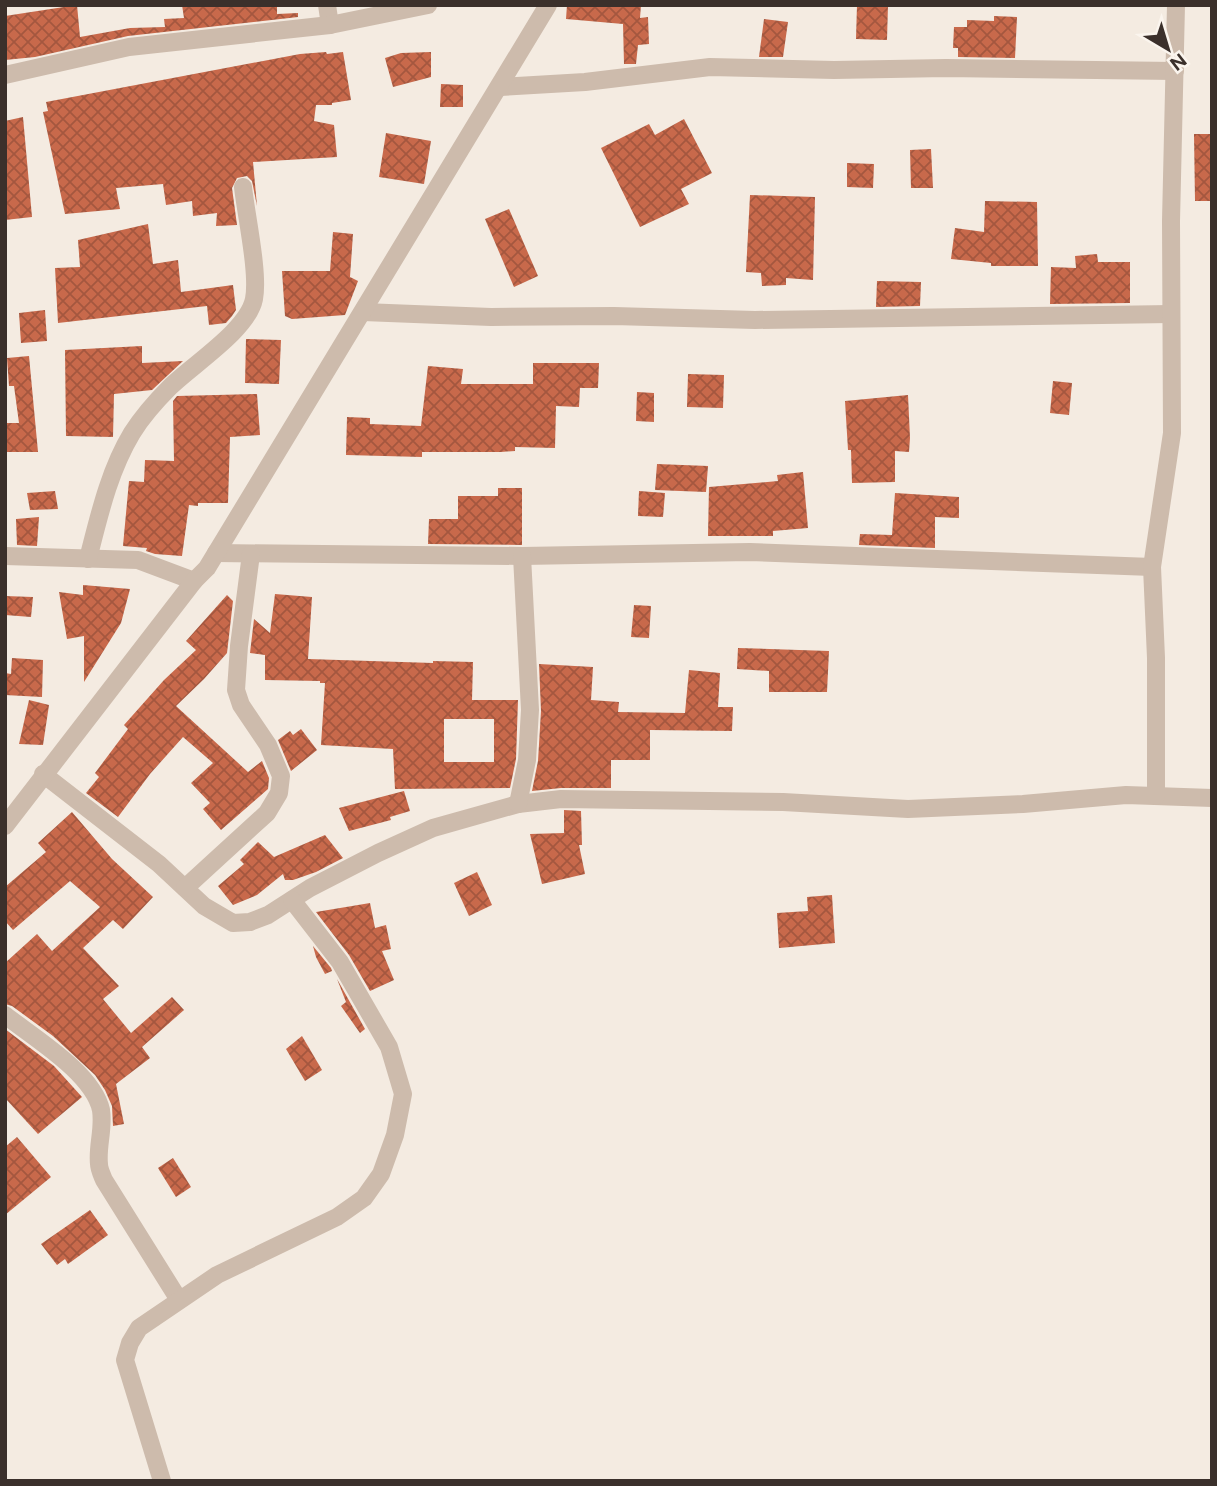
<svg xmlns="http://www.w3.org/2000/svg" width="1217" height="1486" font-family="Figtree,sans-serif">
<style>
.building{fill:url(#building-cross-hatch);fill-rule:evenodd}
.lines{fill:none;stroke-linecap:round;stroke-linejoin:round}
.minor{stroke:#cdbbac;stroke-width:18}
</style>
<defs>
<pattern id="building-cross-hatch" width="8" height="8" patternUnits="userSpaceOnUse" patternTransform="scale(1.75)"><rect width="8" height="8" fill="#c8694b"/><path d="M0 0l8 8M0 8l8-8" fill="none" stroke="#a4573f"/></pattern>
</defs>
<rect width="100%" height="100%" fill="#f4ebe1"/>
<g class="building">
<path d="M77 5 80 37 130 28 165 27 164 19 184 18 182 5H277V14L298 13V17L128 36 35 57 5 60V16Z"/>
<path d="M567 5H641L640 18 648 17 649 44 638 45 636 64H624L623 24 566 19Z"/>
<path d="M857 5H888L887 40 856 39Z"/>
<path d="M994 16 1017 17 1015 58 958 57V48H953L954 27H967V20L994 21Z"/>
<path d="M764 19 788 22 783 57H759Z"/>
<path d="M326 52 327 54 343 52 351 100 332 103V105H316L314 121 334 125 337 157 253 162 257 206 252 181 247 176 237 178 232 188 237 225 216 226 217 213 193 216 192 201 166 205 163 184 116 188 120 209 65 214 43 112 48 111 46 102 300 54Z"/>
<path d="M431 52V77L393 87 385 58 401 53Z"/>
<path d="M441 84 463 85V107H440Z"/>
<path d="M23 117 32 217 5 220V121Z"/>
<path d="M684 119 712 173 681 189 689 204 640 227 601 148 649 124 655 135Z"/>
<path d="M386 133 431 141 424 184 379 177Z"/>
<path d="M1194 134H1212V201H1195Z"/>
<path d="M931 149 933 188H911L910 150Z"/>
<path d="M847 163 874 164 873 188 847 187Z"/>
<path d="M750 195 815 197 813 280 786 278V285L762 286 761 273 746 272Z"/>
<path d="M985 201 1037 202 1038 266H991V263L951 259 955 228 984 232Z"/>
<path d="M509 209 538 276 514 287 485 219Z"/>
<path d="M148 224 153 264 178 260 181 292 233 285 236 310 232 316 226 323 209 325 207 306 58 323 55 268 80 267 78 240Z"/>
<path d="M333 232 353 234 350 277 358 281 345 315 292 319 285 316 282 271H330Z"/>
<path d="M1097 254 1098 262H1130V303L1050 304 1051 267 1076 268 1075 256Z"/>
<path d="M877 281 921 282 920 306 876 307Z"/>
<path d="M45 310 47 341 21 343 19 313Z"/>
<path d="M246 339 281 340 279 384 245 383Z"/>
<path d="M142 346V363L183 361 152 390 114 394 113 437 66 436 65 350Z"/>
<path d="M29 356 38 452H5V423H19L14 386H9L7 358Z"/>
<path d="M533 363H599L598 388H580L579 407 556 406 555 448 515 447V451L501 452H422V457L346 455 347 417 370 418V424L421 426 428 366 463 369 461 384H533Z"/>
<path d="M688 374 724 375 723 408 687 407Z"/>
<path d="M1053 381 1072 383 1069 415 1050 413Z"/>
<path d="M637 392 654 393V422L636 421Z"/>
<path d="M257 394 260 435 230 437 228 503H198V506L189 505 182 556 155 554 146 551 147 548 123 546 129 481 144 482 145 460 174 461 173 401 177 396Z"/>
<path d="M908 395 910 438 909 452 895 451V482L852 483 851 450H848L845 401Z"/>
<path d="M657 464 708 466 706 492 655 490Z"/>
<path d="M803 472 808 528 773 531V536H708L709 487 778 481 777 475Z"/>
<path d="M498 488H522V545L428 544 429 519H458V496H498Z"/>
<path d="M55 491 58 509 30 510 27 493Z"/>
<path d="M639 491 665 493 663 517 638 516Z"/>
<path d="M895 493 959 497V518L935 517V548L859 545 860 534 892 535Z"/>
<path d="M39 517 37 546 17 545 16 519Z"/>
<path d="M83 585 130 589 121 623 84 682V636L67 639 59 592 83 595Z"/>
<path d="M275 594 312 597 308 659 433 663V661L473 662 472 700H518L516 759 510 788 395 789 393 749 321 745 325 683H320V681L265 680V655L250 653 254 619 270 633ZM444 719H494V762H444Z"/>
<path d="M227 595 233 601 227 653 204 679 176 706 248 772 262 761 269 778 268 789 221 830 203 809 210 803 191 783 213 763 183 737 150 774 118 817 86 793 99 777 95 773 128 729 124 725 164 680 196 650 186 641Z"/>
<path d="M5 596 33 597 31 617 5 615Z"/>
<path d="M634 605 651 606 649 638 631 637Z"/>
<path d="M738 648 829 651 827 692H769V671L737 669Z"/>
<path d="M12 658 43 660 42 697 5 695V673L11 674Z"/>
<path d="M539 664 593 667 591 700 619 702 618 712 685 713 689 670 720 673 718 707H733L732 731 650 730V760H611V788H561L532 791 538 761 541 711Z"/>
<path d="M29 700 49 705 43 745 19 744Z"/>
<path d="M301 729 317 750 291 771 278 740 290 731 293 735Z"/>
<path d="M404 791 410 811 390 817 391 820 349 831 339 808Z"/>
<path d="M564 810 581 811 582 845H579L585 874 542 884 530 834 564 833Z"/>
<path d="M72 812 112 859 153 897 123 929 113 920 83 948 119 986 103 999 131 1033 172 997 184 1010 142 1047 150 1058 116 1084 124 1124 113 1126 112 1106 105 1090 95 1075 53 1036 12 1006 5 1004V963L37 934 52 951 100 907 70 881 13 930 5 921V887L46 852 38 843Z"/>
<path d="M325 835 343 858 316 872 293 880H285L283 874 257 895 233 905 218 886 244 864 240 860 258 842 274 857Z"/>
<path d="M477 872 492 905 469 916 454 883Z"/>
<path d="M832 895 835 943 779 948 777 913 808 911 807 897Z"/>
<path d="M370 903 375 928 386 925 391 949 382 951 394 980 370 991 349 955 316 912Z"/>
<path d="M313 946 331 968 332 971 325 974 316 957Z"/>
<path d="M337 979 365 1029 360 1033 341 1006 346 1002Z"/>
<path d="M5 1029 54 1066 82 1097 38 1134 5 1098Z"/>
<path d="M302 1036 322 1070 305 1081 286 1049Z"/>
<path d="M17 1137 51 1177 5 1215V1147Z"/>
<path d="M173 1158 191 1187 176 1197 158 1168Z"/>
<path d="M90 1210 108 1235 68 1264 65 1259 57 1265 41 1244Z"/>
</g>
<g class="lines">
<g class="minor">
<path d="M327 5 330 25"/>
<path d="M5 75 129 47 330 25 428 5"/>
<path d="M500 87 585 82 710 67 834 70 946 68 1175 71"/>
<path d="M363 312 491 317 614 316 755 320 1171 314"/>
<path d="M216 553 522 556 750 552 1152 567"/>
<path d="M5 556 138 560 194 581"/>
<path d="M88 559C99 516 109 471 132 433 142 417 157 400 170 387 192 365 248 330 254 299 259 273 246 215 243 187"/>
<path d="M43 774 159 864 204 906 233 923 250 922 268 915 310 888 378 853 433 828 518 804 561 799 783 802 908 809 1023 804 1126 795 1212 798"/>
<path d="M1156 796V658L1152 567 1172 433 1171 221 1176 5"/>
<path d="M518 804 527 760 530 710 522 556"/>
<path d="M5 826 194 581 207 568 548 5"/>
<path d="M185 888 267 813 279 793 281 776 268 745 241 705 236 690 239 646 251 554"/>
<path d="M5 1015C34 1038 93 1073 101 1110 104 1129 97 1146 99 1164 99 1169 102 1175 104 1180L179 1300"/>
<path d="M162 1481 125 1360 130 1343 139 1328 217 1275 337 1217 364 1198 381 1174 395 1135 403 1094 389 1047 340 962 292 900"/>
</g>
</g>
<rect width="1217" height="1486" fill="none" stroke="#3b302b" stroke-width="14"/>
<g transform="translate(1168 49) rotate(142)" stroke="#fbf5ee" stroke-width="5" paint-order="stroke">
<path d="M0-5L12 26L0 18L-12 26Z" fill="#3b302b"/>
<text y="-10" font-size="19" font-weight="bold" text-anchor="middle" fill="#3b302b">N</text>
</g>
</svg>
